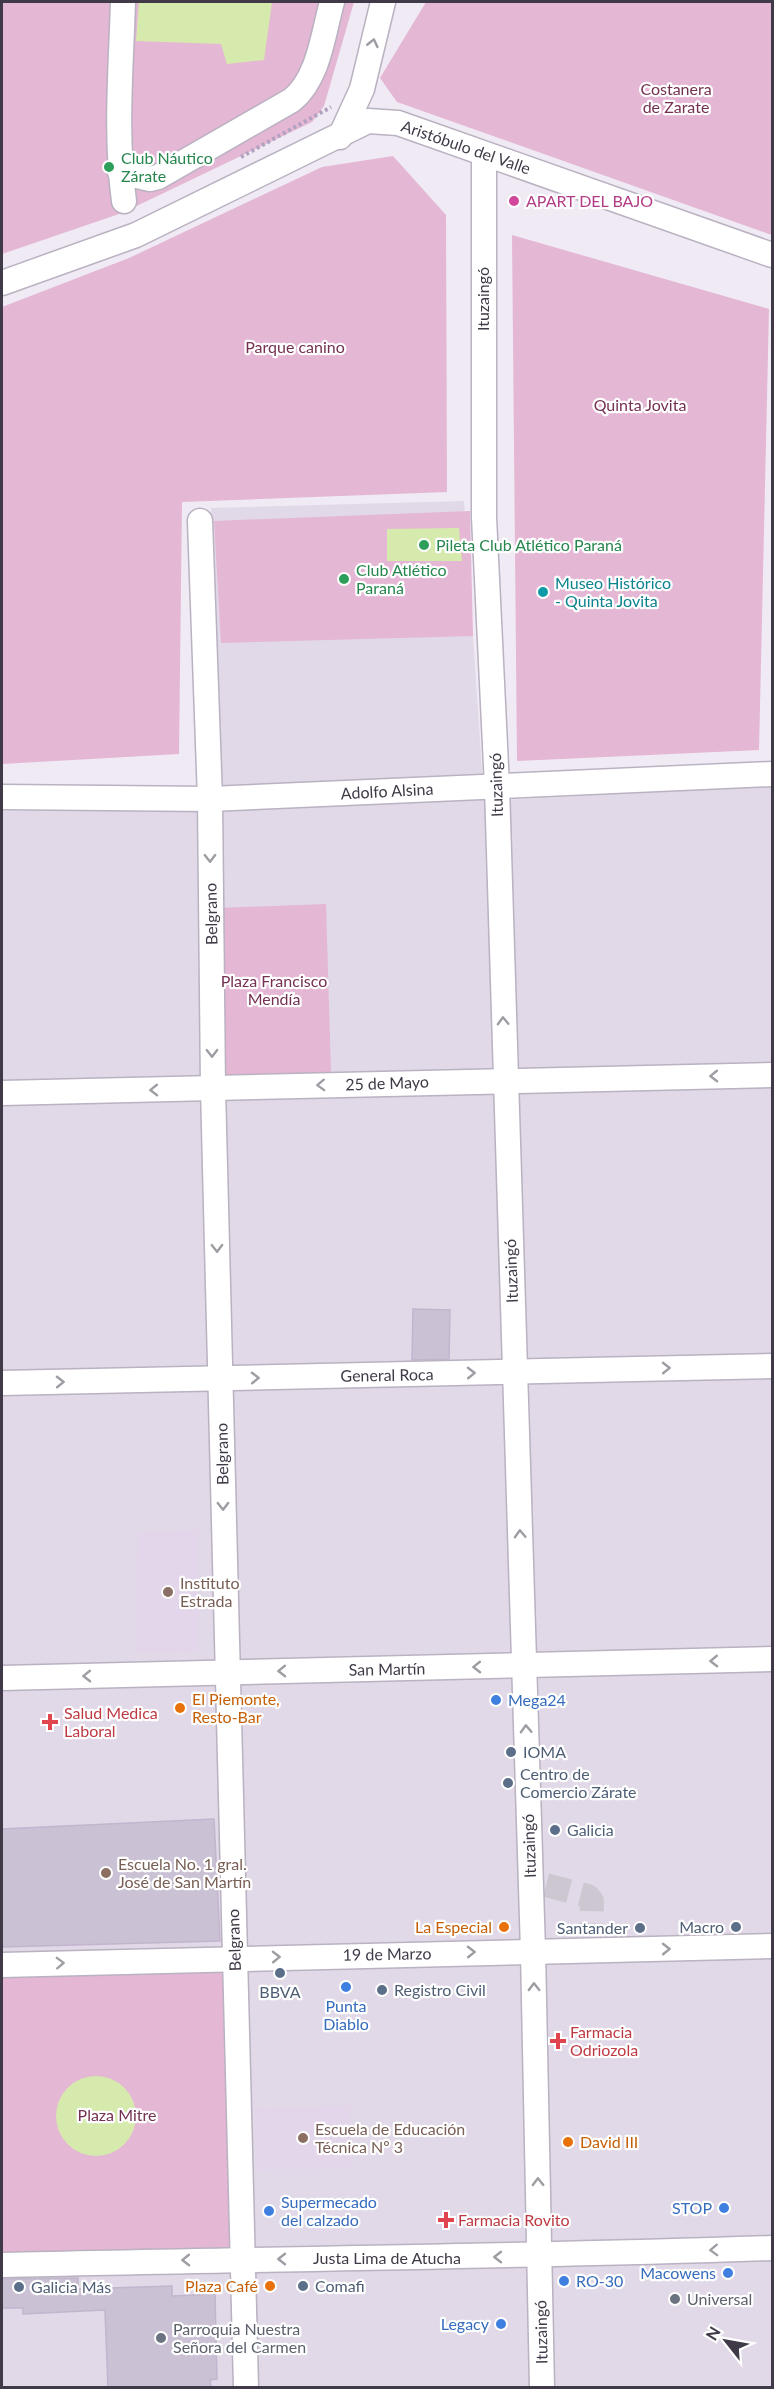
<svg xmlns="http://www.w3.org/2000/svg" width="774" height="2389" font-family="Lato,sans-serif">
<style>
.residential{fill:#e1d9e7}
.education{fill:#e3d6eb}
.green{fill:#e4b7d4}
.water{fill:#d7eaad}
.building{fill:#cbc1d4;stroke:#c2b5ce;stroke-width:1.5}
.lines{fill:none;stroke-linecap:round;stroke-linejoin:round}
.minor-tunnel{stroke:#cdc7d1;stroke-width:24;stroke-dasharray:24 12;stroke-linecap:butt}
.minor-casing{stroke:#bab1c1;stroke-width:27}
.path{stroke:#b1a0bf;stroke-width:4;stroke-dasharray:3 3;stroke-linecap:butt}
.minor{stroke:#fff;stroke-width:24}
.oneway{stroke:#a09ca3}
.leisure-dot{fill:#2e9e5b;stroke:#fff;stroke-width:2}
.hotel-dot{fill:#d1479c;stroke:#fff;stroke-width:2}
.culture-dot{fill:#0f9aa8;stroke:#fff;stroke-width:2}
.education-dot{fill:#8d6e63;stroke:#fff;stroke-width:2}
.shop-dot{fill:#3f7fe0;stroke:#fff;stroke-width:2}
.food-dot{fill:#e8710a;stroke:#fff;stroke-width:2}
.health-dot{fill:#e0444e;stroke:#fff;stroke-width:2}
.service-dot{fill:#5c6f8a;stroke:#fff;stroke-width:2}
.worship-dot{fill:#6b7280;stroke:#fff;stroke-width:2}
.labels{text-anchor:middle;stroke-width:4.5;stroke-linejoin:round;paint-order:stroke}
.park-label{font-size:16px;fill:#743151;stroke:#fff}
.street-label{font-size:16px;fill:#403947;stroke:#fff}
.leisure-label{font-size:16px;fill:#27864d;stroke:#fff;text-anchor:start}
.hotel-label{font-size:16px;fill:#b23c85;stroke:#fff;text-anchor:start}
.culture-label{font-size:16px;fill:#0d838f;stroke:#fff;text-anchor:start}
.education-label{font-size:16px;fill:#785e54;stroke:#fff;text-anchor:start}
.food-label{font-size:16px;fill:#c56008;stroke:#fff;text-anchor:start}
.shop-label{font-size:16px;fill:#366cbe;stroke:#fff;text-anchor:start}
.health-label{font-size:16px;fill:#be3a42;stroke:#fff;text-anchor:start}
.service-label{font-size:16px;fill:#4e5e75;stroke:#fff;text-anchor:start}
.worship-label{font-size:16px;fill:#5b616d;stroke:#fff;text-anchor:start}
</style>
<rect width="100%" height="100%" fill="#f0eaf4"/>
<path class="residential" d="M464 501 484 801 772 786V2387H2V811L217 808 211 508Z"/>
<g class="education">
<path d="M198 1530V1652L136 1653 138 1532Z"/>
<path d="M350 2106 351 2168 256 2170 255 2108Z"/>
</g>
<g class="green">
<path d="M2 2H354L324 106 312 122 122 213 2 254Z"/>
<path d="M426 2H772V235L397 102 380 78Z"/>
<path d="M393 156 446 215 447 492 182 502 179 754 2 764V307L129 258 322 167Z"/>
<path d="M512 235 769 309 759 750 517 761Z"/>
<path d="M470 511 473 636 221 643 214 521Z"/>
<path d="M326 904 331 1073 223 1076 218 908Z"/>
<path d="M222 1970 227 1978 231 2247 222 2252 2 2259V1971Z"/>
</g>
<g class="water">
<path d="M139 2H272L264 60 227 64 221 44 136 41Z"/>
<path d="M459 528 462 561H387V529Z"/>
<circle cx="96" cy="2116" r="40"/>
</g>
<g class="building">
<path d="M413 1309 450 1310 449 1359 412 1360Z"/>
<path d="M214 1819 220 1941 2 1947V1829Z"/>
<path d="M78 2278V2289L172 2286V2296L215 2294 217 2379 210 2380 211 2388H108L105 2310 23 2314V2308H2V2279Z"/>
</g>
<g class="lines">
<path class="minor-tunnel" d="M546 1885 588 1896 592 1901 591 1934"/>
<g class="minor-casing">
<g id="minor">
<path d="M123 2C121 68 115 134 124 201"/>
<path d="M340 137 362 89 383 2"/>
<path d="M484 154V517L497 787 533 1951 542 2388"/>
<path d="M120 172 150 179 158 177 292 100C319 78 323 34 332 2"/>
<path d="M2 283 136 235 368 121 398 123 772 255"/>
<path d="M200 521 210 799 213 1088 246 2388"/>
<path d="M2 797 210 799 772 774"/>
<path d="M2 1093 772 1075"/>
<path d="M2 1383 772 1366"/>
<path d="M2 1678 772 1659"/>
<path d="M2 1965 772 1946"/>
<path d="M2 2265C259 2259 516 2257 772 2248"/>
</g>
</g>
<path class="path" d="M241 157 331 107"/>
<use href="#minor" class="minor"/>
</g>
<defs><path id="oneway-chevron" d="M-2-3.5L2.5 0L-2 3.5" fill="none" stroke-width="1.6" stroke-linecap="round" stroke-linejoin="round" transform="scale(1.5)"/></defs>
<g class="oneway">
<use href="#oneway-chevron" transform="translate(373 43) rotate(-77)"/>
<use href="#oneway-chevron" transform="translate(210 858) rotate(89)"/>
<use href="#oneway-chevron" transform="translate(503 1021) rotate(-92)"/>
<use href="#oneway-chevron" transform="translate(212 1053) rotate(89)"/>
<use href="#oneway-chevron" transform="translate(714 1076) rotate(179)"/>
<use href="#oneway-chevron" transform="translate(321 1085) rotate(178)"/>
<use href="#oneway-chevron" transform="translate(154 1090) rotate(179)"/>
<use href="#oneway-chevron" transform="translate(217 1248) rotate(89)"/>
<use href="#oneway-chevron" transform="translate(666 1368) rotate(-1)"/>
<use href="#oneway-chevron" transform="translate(471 1373) rotate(-1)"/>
<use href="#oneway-chevron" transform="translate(255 1378) rotate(-1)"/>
<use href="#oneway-chevron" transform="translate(60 1382) rotate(-1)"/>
<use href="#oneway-chevron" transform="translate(223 1506) rotate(89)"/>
<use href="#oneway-chevron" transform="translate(520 1534) rotate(-92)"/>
<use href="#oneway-chevron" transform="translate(714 1661) rotate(179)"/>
<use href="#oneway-chevron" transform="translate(477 1667) rotate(179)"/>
<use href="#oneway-chevron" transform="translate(282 1671) rotate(179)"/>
<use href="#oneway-chevron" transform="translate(87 1676) rotate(179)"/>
<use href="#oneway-chevron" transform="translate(526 1729) rotate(-92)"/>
<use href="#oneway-chevron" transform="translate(666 1949) rotate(-1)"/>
<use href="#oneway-chevron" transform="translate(471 1952) rotate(-1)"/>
<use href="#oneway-chevron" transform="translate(276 1957) rotate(-1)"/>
<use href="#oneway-chevron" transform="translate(60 1963) rotate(-2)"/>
<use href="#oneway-chevron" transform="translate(534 1987) rotate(-91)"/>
<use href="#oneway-chevron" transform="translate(538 2182) rotate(-91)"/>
<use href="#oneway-chevron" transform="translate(714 2250) rotate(178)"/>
<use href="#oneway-chevron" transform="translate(498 2257) rotate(180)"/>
<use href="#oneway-chevron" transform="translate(282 2259) rotate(180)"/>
<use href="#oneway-chevron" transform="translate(186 2260) rotate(179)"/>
</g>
<g class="leisure-dot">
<circle cx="109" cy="167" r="6"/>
<circle cx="424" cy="545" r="6"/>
<circle cx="344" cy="579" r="6"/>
</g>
<circle class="hotel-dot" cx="514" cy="201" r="6"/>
<circle class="culture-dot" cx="543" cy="592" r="6"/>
<g class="education-dot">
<circle cx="168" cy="1592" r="6"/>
<circle cx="106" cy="1873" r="6"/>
<circle cx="303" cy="2138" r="6"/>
</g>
<g class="shop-dot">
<circle cx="496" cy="1700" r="6"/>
<circle cx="346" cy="1987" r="6"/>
<circle cx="724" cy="2208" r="6"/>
<circle cx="269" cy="2211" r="6"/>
<circle cx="728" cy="2273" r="6"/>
<circle cx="564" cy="2281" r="6"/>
<circle cx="501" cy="2324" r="6"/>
</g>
<g class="food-dot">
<circle cx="180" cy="1708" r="6"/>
<circle cx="504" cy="1927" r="6"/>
<circle cx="568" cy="2142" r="6"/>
<circle cx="270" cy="2286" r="6"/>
</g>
<g class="health-dot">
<path d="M47 1713h6v6h6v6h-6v6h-6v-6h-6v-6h6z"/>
<path d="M555 2032h6v6h6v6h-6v6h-6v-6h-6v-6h6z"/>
<path d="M443 2211h6v6h6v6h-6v6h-6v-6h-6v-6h6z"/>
</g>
<g class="service-dot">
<circle cx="511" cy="1752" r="6"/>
<circle cx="508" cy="1783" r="6"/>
<circle cx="555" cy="1830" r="6"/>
<circle cx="736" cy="1927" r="6"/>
<circle cx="640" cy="1928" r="6"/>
<circle cx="280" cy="1973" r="6"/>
<circle cx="382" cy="1990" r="6"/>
<circle cx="303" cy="2286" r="6"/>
<circle cx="19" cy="2287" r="6"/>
</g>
<g class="worship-dot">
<circle cx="675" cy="2299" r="6"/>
<circle cx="161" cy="2338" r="6"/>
</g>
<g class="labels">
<g class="park-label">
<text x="676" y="95">Costanera<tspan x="676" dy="18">de Zarate</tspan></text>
<text x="295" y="353">Parque canino</text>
<text x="640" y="411">Quinta Jovita</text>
<text x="274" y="987">Plaza Francisco<tspan x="274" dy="18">Mendía</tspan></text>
<text x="117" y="2121">Plaza Mitre</text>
</g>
<g class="street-label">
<text transform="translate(466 147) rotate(19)" y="6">Aristóbulo del Valle</text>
<text transform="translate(483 299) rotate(-90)" y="6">Ituzaingó</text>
<text transform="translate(496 785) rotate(-92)" y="6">Ituzaingó</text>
<text transform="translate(387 791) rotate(-3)" y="6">Adolfo Alsina</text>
<text transform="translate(211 914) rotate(-91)" y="6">Belgrano</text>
<text transform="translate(387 1083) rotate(-2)" y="6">25 de Mayo</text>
<text transform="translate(511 1271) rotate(-92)" y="6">Ituzaingó</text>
<text transform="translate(387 1375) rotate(-1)" y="6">General Roca</text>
<text transform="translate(222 1454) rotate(-91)" y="6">Belgrano</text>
<text transform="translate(387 1669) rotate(-1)" y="6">San Martín</text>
<text transform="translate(529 1846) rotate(-92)" y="6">Ituzaingó</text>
<text transform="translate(234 1940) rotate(-92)" y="6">Belgrano</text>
<text transform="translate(387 1954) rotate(-1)" y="6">19 de Marzo</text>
<text x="387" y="2264">Justa Lima de Atucha</text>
<text transform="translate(541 2332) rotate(-91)" y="6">Ituzaingó</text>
</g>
<g class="leisure-label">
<text x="121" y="164">Club Náutico<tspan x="121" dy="18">Zárate</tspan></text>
<text x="436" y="551">Pileta Club Atlético Paraná</text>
<text x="356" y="576">Club Atlético<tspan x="356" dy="18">Paraná</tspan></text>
</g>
<g class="hotel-label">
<text x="526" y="207">APART DEL BAJO</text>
</g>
<g class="culture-label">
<text x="555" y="589">Museo Histórico<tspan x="555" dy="18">- Quinta Jovita</tspan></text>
</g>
<g class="education-label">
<text x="180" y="1589">Instituto<tspan x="180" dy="18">Estrada</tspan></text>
<text x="118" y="1870">Escuela No. 1 gral.<tspan x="118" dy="18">José de San Martín</tspan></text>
<text x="315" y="2135">Escuela de Educación<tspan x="315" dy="18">Técnica Nº 3</tspan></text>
</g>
<g class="food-label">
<text x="192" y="1705">El Piemonte,<tspan x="192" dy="18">Resto-Bar</tspan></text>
<text x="492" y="1933" text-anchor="end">La Especial</text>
<text x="580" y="2148">David III</text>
<text x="258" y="2292" text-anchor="end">Plaza Café</text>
</g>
<g class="shop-label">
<text x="508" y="1706">Mega24</text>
<text x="346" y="2012" text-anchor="middle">Punta<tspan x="346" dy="18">Diablo</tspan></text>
<text x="281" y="2208">Supermecado<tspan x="281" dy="18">del calzado</tspan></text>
<text x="712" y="2214" text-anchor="end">STOP</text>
<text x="716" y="2279" text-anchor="end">Macowens</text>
<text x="576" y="2287">RO-30</text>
<text x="489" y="2330" text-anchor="end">Legacy</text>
</g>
<g class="health-label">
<text x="64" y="1719">Salud Medica<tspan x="64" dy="18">Laboral</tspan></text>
<text x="570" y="2038">Farmacia<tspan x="570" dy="18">Odriozola</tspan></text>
<text x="458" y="2226">Farmacia Rovito</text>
</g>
<g class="service-label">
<text x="523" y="1758">IOMA</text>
<text x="520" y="1780">Centro de<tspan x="520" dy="18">Comercio Zárate</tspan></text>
<text x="567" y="1836">Galicia</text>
<text x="724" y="1933" text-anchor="end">Macro</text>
<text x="628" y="1934" text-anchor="end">Santander</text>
<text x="394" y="1996">Registro Civil</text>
<text x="280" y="1998" text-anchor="middle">BBVA</text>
<text x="315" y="2292">Comafi</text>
<text x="31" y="2293">Galicia Más</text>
</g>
<g class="worship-label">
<text x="687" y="2305">Universal</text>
<text x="173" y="2335">Parroquia Nuestra<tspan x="173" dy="18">Señora del Carmen</tspan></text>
</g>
</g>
<rect width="774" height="2389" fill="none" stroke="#403947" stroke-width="6"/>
<g transform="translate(726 2341) rotate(301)" stroke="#ffffff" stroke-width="4.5" paint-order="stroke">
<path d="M0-4.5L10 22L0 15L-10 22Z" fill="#403947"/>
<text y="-9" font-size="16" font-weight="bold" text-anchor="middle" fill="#403947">N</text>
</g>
</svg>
